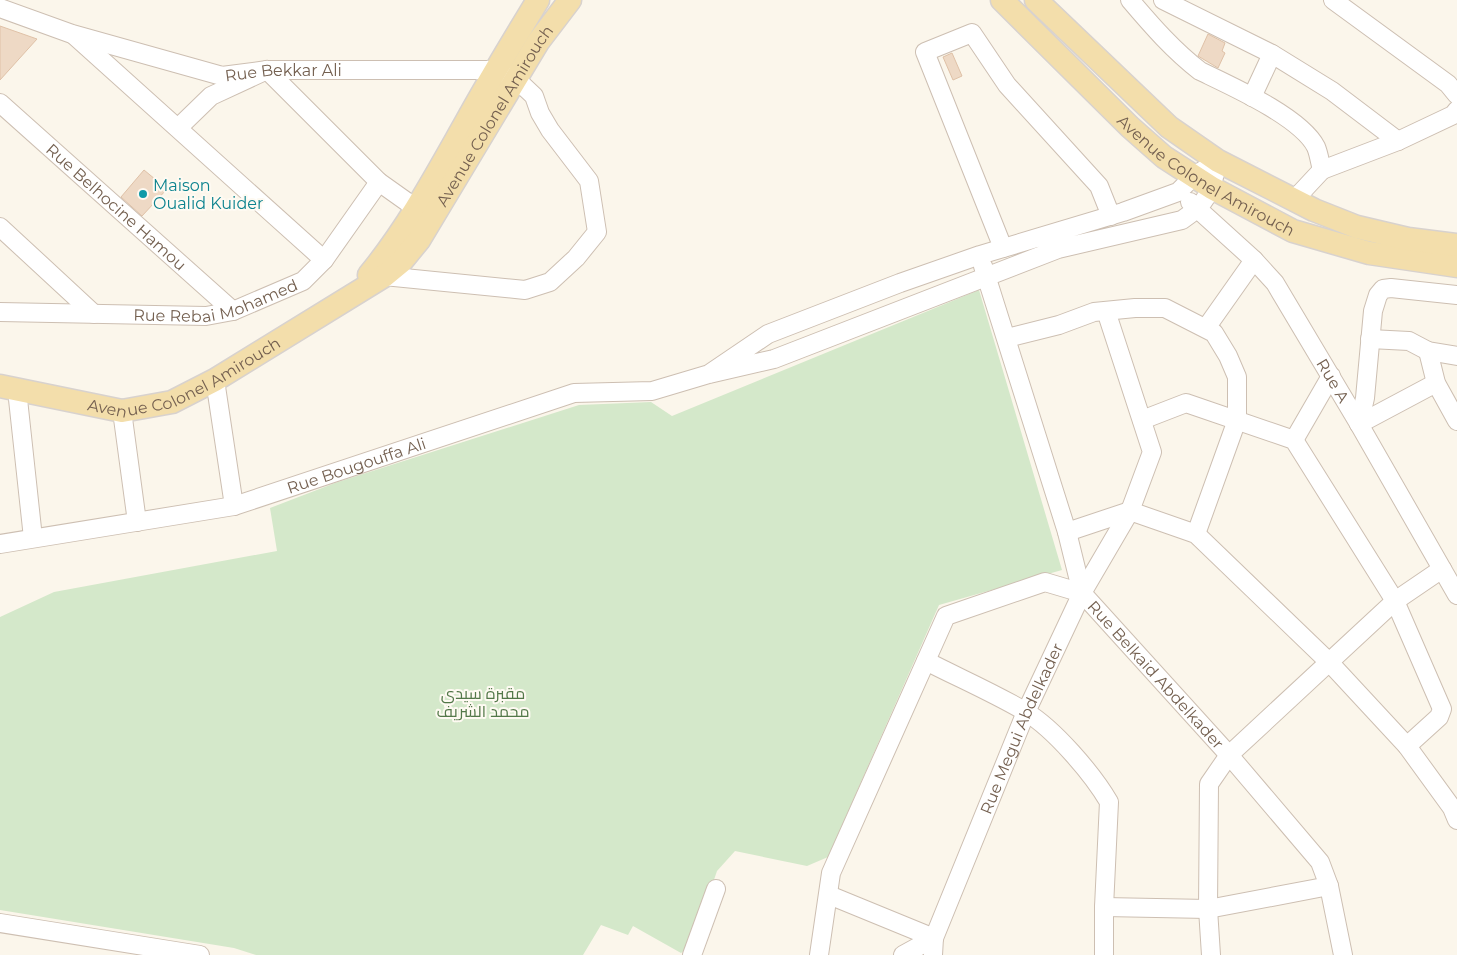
<svg xmlns="http://www.w3.org/2000/svg" width="1457" height="955" font-family="Montserrat,Cairo,sans-serif">
<style>
.green{fill:#d4e8ca}
.building{fill:#eed9c5;stroke:#dfc1a7}
.lines{fill:none;stroke-linecap:round;stroke-linejoin:round}
.minor-casing{stroke:#cdbfb2;stroke-width:20}
.major-casing{stroke:#d8d2ce;stroke-width:25}
.minor{stroke:#fff;stroke-width:18}
.major{stroke:#f3deab;stroke-width:22}
.culture-dot{fill:#0f9aa8;stroke:#fefaf2;stroke-width:2}
.labels{text-anchor:middle;stroke-width:4;stroke-linejoin:round;paint-order:stroke}
.street-label{font-size:16px;fill:#746050;stroke:#fefaf2}
.culture-label{font-size:16px;fill:#0d838f;stroke:#fefaf2;text-anchor:start}
.park-label{font-size:16px;fill:#537849;stroke:#fefaf2}
</style>
<rect width="100%" height="100%" fill="#fbf6eb"/>
<path class="green" d="M979 290 1062 570 939 605 828 857 807 866 735 851 717 871 692 944 681 953 633 926 628 935 601 925 583 955H256L234 948 0 910V617L54 592 277 551 270 508 335 483 579 405 651 402 672 416Z"/>
<g class="building">
<path d="M0 26 37 39 0 80Z"/>
<path d="M1208 34 1225 43 1222 51 1225 53 1218 68 1198 56Z"/>
<path d="M952 53 962 76 953 80 943 57Z"/>
<path d="M144 170 167 189 142 216 121 197Z"/>
</g>
<g class="lines">
<g class="minor-casing">
<g id="minor">
<path d="M1130 0C1152 26 1174 51 1200 71 1231 86 1301 117 1316 147 1319 154 1320 163 1322 170L1294 200"/>
<path d="M1163 0 1272 54 1332 91 1398 141"/>
<path d="M1333 0 1448 84 1457 95"/>
<path id="s1" d="M0 8 72 34 222 76 267 70H495L516 79 534 96 540 113 550 130 589 181 597 232 576 258 550 282 525 290 384 276"/>
<path d="M75 36 324 260"/>
<path d="M1252 97 1272 54"/>
<path id="s2" d="M0 103 233 311"/>
<path d="M178 128 211 96 267 70 379 182 417 209"/>
<path d="M1322 170 1398 141 1453 115 1457 110"/>
<path id="s3" d="M1190 202 1254 260 1275 283 1359 424 1457 595"/>
<path d="M0 227 94 314"/>
<path d="M1003 248 925 52 972 33 1007 85 1099 186 1111 216"/>
<path id="s4" d="M983 266 1067 532 1082 593 1229 755 1320 862 1329 886 1343 955"/>
<path id="s5" d="M0 312 206 316 233 311 303 281 324 260 379 182"/>
<path d="M1206 328 1254 260"/>
<path d="M1007 338 1059 325 1094 312 1135 308H1165L1214 333 1228 356 1237 377V420L1196 534"/>
<path d="M1370 339 1409 341 1428 351 1457 356"/>
<path d="M1428 351 1436 383 1457 421"/>
<path d="M215 380 234 506"/>
<path d="M17 390 33 538"/>
<path d="M122 411 137 522"/>
<path d="M1142 420 1186 403 1294 440 1395 601 1442 709 1439 717 1407 746"/>
<path d="M1359 424 1365 398 1373 311 1378 295 1383 289 1391 288 1457 295"/>
<path d="M1359 424 1436 383"/>
<path d="M1294 440 1331 376"/>
<path d="M1067 532 1130 511 1196 534 1330 663 1407 746 1452 808 1457 820"/>
<path id="s6" d="M0 544 234 506 574 393 652 391 709 374 774 359 1058 249 1182 220C1209 202 1211 191 1218 161L1194 176 1178 192 1123 212 980 255 900 283 768 334 709 374"/>
<path d="M926 661C959 678 994 693 1026 712 1054 729 1092 773 1109 802L1104 907V955"/>
<path d="M829 895 934 938"/>
<path d="M1104 907 1208 909 1329 886"/>
<path d="M0 923 200 955"/>
<path d="M692 955 716 889"/>
<path d="M819 955 831 873 946 616 1045 582 1082 593"/>
<path d="M903 955 934 938"/>
<path id="s7" d="M933 955 934 938 1026 712 1082 593 1130 511 1152 452 1106 311"/>
<path d="M1211 955 1208 909 1209 784 1229 755 1395 601 1442 569"/>
</g>
</g>
<g class="major-casing">
<g id="major">
<path id="s8" d="M1002 0 1130 127 1164 157 1212 188 1293 231 1369 253 1457 266"/>
<path d="M1036 0 1169 127 1218 161 1314 210 1357 227 1408 239 1457 245"/>
<path d="M369 275C407 229 435 177 465 124 488 82 513 41 538 0"/>
<path id="s9" d="M0 386 122 411 172 402 215 380 384 276 401 262 419 240 538 42 570 0"/>
</g>
</g>
<use href="#minor" class="minor"/>
<use href="#major" class="major"/>
</g>
<circle class="culture-dot" cx="143" cy="194" r="5"/>
<g class="labels">
<g class="street-label">
<text dy="6" stroke="none"><textPath href="#s1" startOffset="294">Rue Bekkar Ali</textPath></text>
<text dy="6" stroke="none"><textPath href="#s9" startOffset="618">Avenue Colonel Amirouch</textPath></text>
<text dy="6" stroke="none"><textPath href="#s8" startOffset="271">Avenue Colonel Amirouch</textPath></text>
<text dy="6" stroke="none"><textPath href="#s2" startOffset="156">Rue Belhocine Hamou</textPath></text>
<text dy="6" stroke="none"><textPath href="#s5" startOffset="218">Rue Rebai Mohamed</textPath></text>
<text dy="6" stroke="none"><textPath href="#s9" startOffset="194">Avenue Colonel Amirouch</textPath></text>
<text dy="6" stroke="none"><textPath href="#s3" startOffset="231">Rue A</textPath></text>
<text dy="6" stroke="none"><textPath href="#s6" startOffset="366">Rue Bougouffa Ali</textPath></text>
<text dy="6" stroke="none"><textPath href="#s4" startOffset="452">Rue Belkaid Abdelkader</textPath></text>
<text dy="6" stroke="none"><textPath href="#s7" startOffset="244">Rue Megui Abdelkader</textPath></text>
</g>
<g class="culture-label">
<text x="153" y="191">Maison<tspan x="153" dy="18">Oualid Kuider</tspan></text>
</g>
<g class="park-label">
<text x="483" y="699">مقبرة سيدي<tspan x="483" dy="18">محمد الشريف</tspan></text>
</g>
</g>
</svg>
